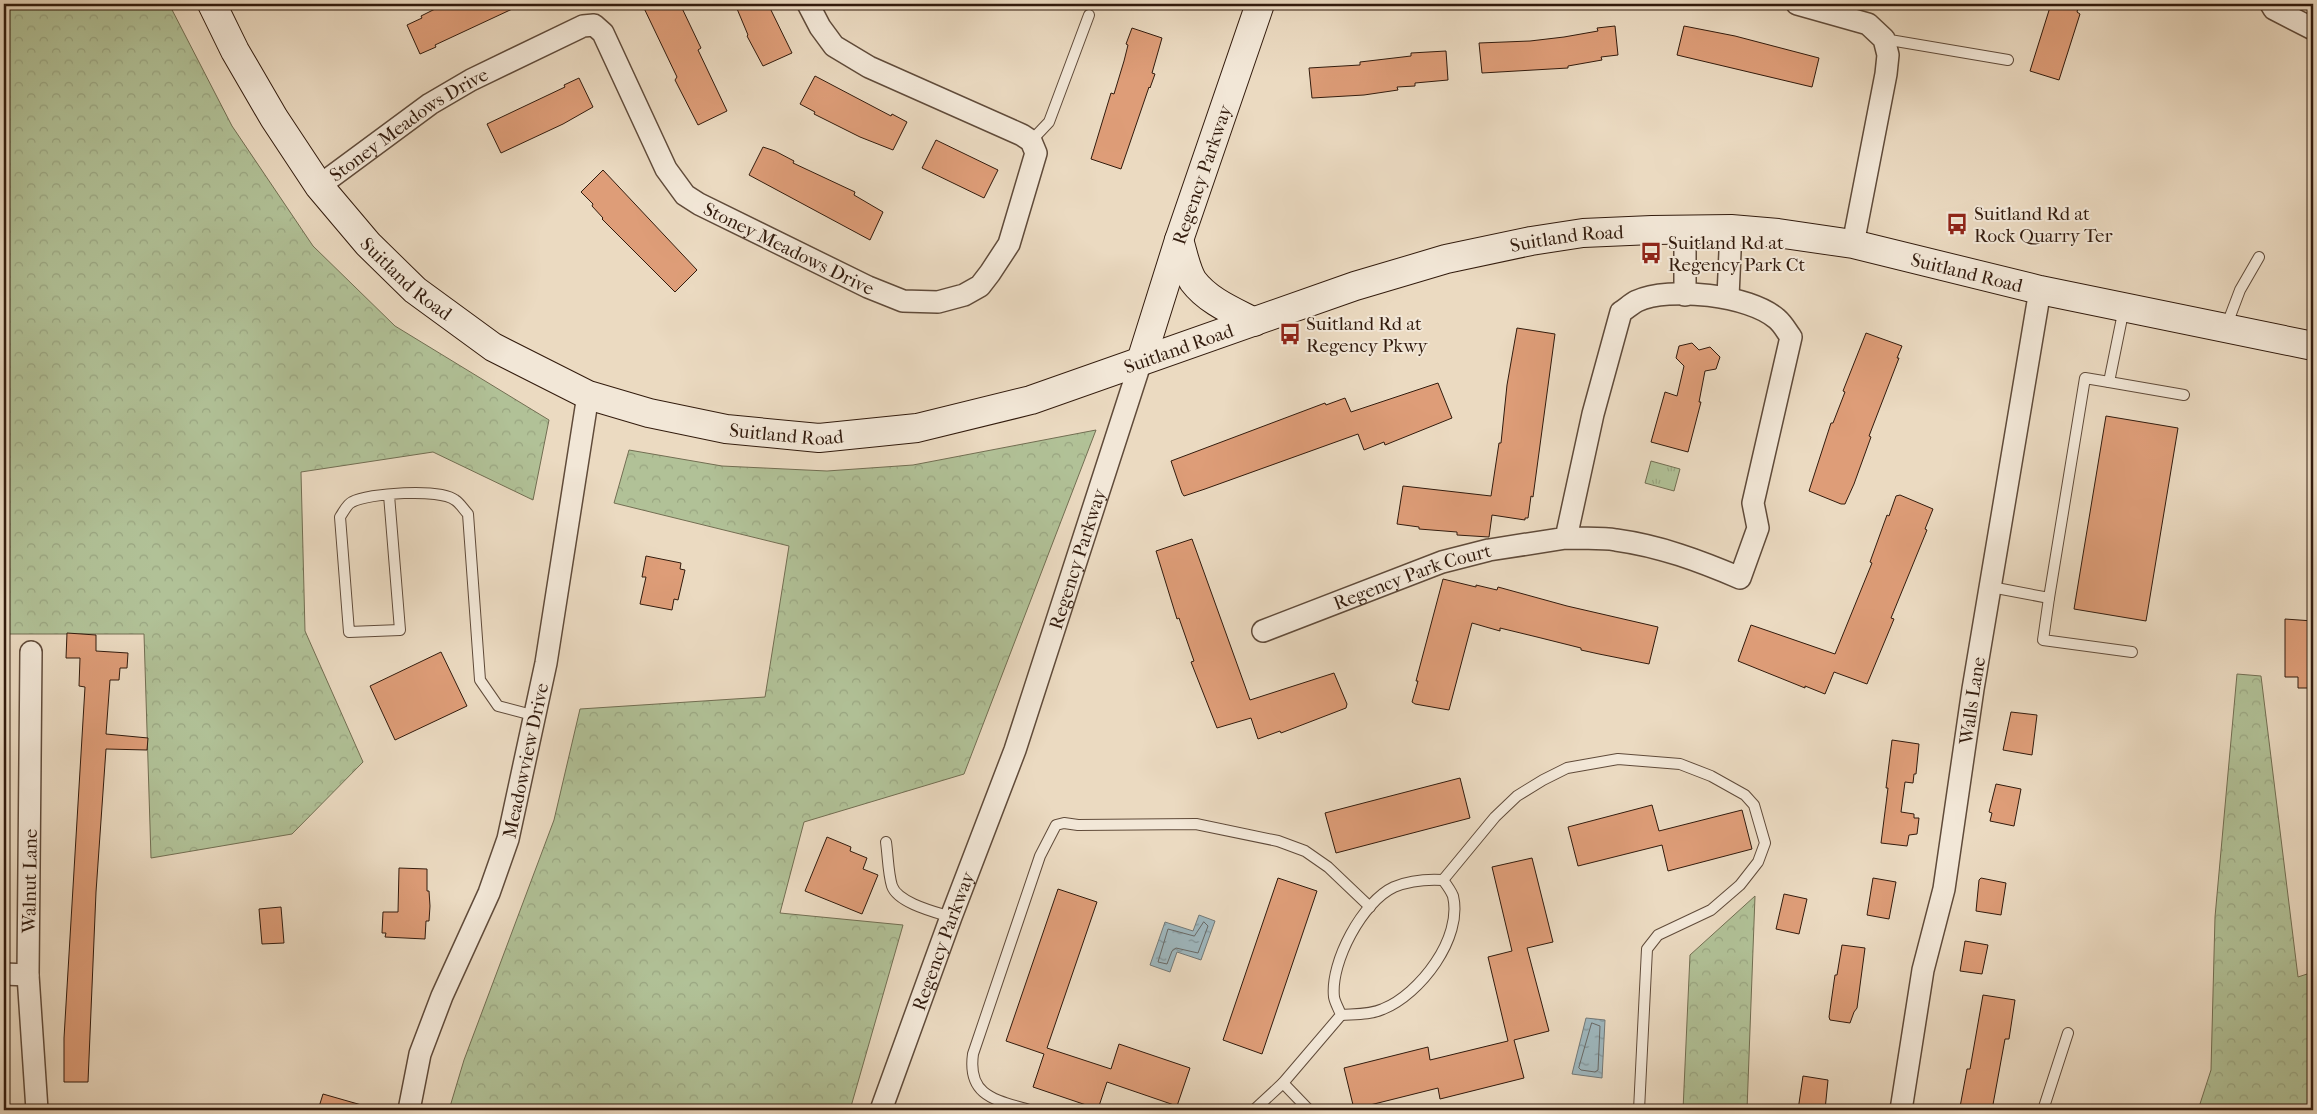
<svg xmlns="http://www.w3.org/2000/svg" width="2317" height="1114" font-family="'IM FELL French Canon',serif">
<style>
.forest{fill:url(#forest-crowns);stroke:#726e52}
.park{fill:url(#park-tufts);stroke:#726e52}
.water{fill:url(#water-ripples);stroke:#737977}
.lines{fill:none;stroke-linecap:round;stroke-linejoin:round}
.shore{stroke:#686966;stroke-width:1}
.building{fill:#de9d78;stroke:#321b0d}
.lane-casing{stroke:#604b3a;stroke-width:12}
.street-casing{stroke:#604b3a;stroke-width:24}
.secondary-casing{stroke:#321b0d;stroke-width:30}
.lane{stroke:#f2e7d7;stroke-width:10}
.street{stroke:#f2e7d7;stroke-width:21}
.secondary{stroke:#f2e7d7;stroke-width:28}
.labels{text-anchor:middle;stroke-width:4;stroke-linejoin:round;paint-order:stroke}
.street-label{font-size:19px;fill:#321b0d;stroke:#f2e7d7}
.poi-label{font-size:19px;fill:#321b0d;stroke:#f2e7d7;text-anchor:start}
</style>
<defs>
<pattern id="forest-crowns" width="20" height="18" patternUnits="userSpaceOnUse" patternTransform="scale(1.25)"><rect width="20" height="18" fill="#b1c197"/><path d="M2 6a3 3 0 1 1 6 0M12 15a3 3 0 1 1 6 0" fill="none" stroke="#99a581"/></pattern>
<pattern id="park-tufts" width="24" height="20" patternUnits="userSpaceOnUse" patternTransform="scale(1.25)"><rect width="24" height="20" fill="#b1c197"/><path d="M3 7l-1-3M5 7V3M7 7l1-3M15 17l-1-3M17 17v-4M19 17l1-3" fill="none" stroke="#99a581"/></pattern>
<pattern id="water-ripples" width="26" height="14" patternUnits="userSpaceOnUse" patternTransform="scale(1.25)"><rect width="26" height="14" fill="#9eb7be"/><path d="M2 4q2-2 4 0t4 0M15 11q2-2 4 0t4 0" fill="none" stroke="#819499"/></pattern>
</defs>
<rect width="100%" height="100%" fill="#ebdac1"/>
<filter id="stains"><feTurbulence type="fractalNoise" baseFrequency=".004" numOctaves="4"/><feColorMatrix values="0 0 0 0 .2 0 0 0 0 .09 0 0 0 0 .02 0 0 0 .5 -.17"/></filter>
<radialGradient id="worn" r=".72"><stop offset=".6" stop-color="#630" stop-opacity="0"/><stop offset="1" stop-color="#630" stop-opacity=".3"/></radialGradient>
<g class="forest">
<path d="M4 4H169L232 126 313 246 395 326 549 420 533 500 433 452 301 472 305 631 363 762 292 834 151 858 144 634H4Z"/>
<path d="M1096 430 964 774 804 822 780 913 903 925 850 1110H449L464 1060 554 820 580 709 765 697 789 546 614 503 629 450 722 466 827 471 913 465Z"/>
<path d="M2237 674 2261 676 2298 977 2313 972V1110H2198L2211 1070 2215 917Z"/>
<path d="M1755 896 1747 1110H1683L1690 955Z"/>
</g>
<path class="park" d="M1651 461 1680 469 1674 491 1645 483Z"/>
<g class="water">
<path d="M1199 915 1215 921 1201 960 1177 952 1170 972 1150 965 1165 922 1193 931Z"/>
<path d="M1586 1018 1605 1020 1602 1078 1572 1074Z"/>
</g>
<g class="lines">
<g class="shore">
<path d="M1204 922 1208 926 1198 953 1176 948 1172 951 1167 964 1158 962 1168 929 1194 936Z"/>
<path d="M1592 1023 1600 1026 1598 1070 1595 1072 1581 1070 1579 1068Z"/>
</g>
</g>
<g class="building">
<path d="M445 4H523L435 45 436 47 420 54 407 25 422 18 421 16Z"/>
<path d="M642 4H680L701 48 698 50 727 111 698 125 675 80 677 77Z"/>
<path d="M735 4H768L792 53 763 66 747 36 748 35Z"/>
<path d="M2051 4H2079L2077 12 2080 14 2059 80 2030 71Z"/>
<path d="M1615 26 1618 55 1601 57 1602 60 1568 66V68L1482 73 1479 43 1530 41 1564 37 1598 31 1597 28Z"/>
<path d="M1684 26 1735 36 1819 58 1812 87 1677 55Z"/>
<path d="M1132 28 1162 38 1152 73 1155 74 1150 88 1149 87 1121 169 1091 159 1111 93 1114 94 1124 61 1128 45 1126 44Z"/>
<path d="M1446 51 1448 80 1415 83V86L1397 87 1398 90 1364 95 1312 98 1309 68 1360 65V62L1411 56V53Z"/>
<path d="M815 76 891 116 892 114 907 122 893 150 860 137 814 114 815 112 800 104Z"/>
<path d="M579 78 593 107 563 124 501 153 487 124 565 87 564 85Z"/>
<path d="M936 140 998 170 984 198 922 168Z"/>
<path d="M763 147 775 151 794 161 793 163 855 192 854 195 883 212 870 240 749 175Z"/>
<path d="M603 170 697 270 675 292 602 219 603 218 592 206 593 204 581 192Z"/>
<path d="M1517 328 1555 334 1533 497 1531 496 1528 518H1525V520L1492 515 1489 537 1457 535V532L1419 529V527L1397 524 1403 486 1491 496 1499 443H1501L1507 385Z"/>
<path d="M1866 333 1902 346 1897 358H1899L1869 436 1871 437 1854 484 1845 504H1841L1809 491 1831 423H1833L1845 392 1843 391Z"/>
<path d="M1692 343 1699 350 1710 347 1720 357 1716 369 1705 371 1699 402H1701L1688 452 1651 442 1665 392 1677 396 1684 366 1676 358 1679 346Z"/>
<path d="M1438 383 1452 418 1385 445 1384 442 1364 450 1358 434 1205 489 1184 496 1182 493 1171 461 1325 403 1326 405 1345 398 1351 412Z"/>
<path d="M2106 416 2178 428 2146 621 2074 609Z"/>
<path d="M1900 495 1933 509 1925 529 1927 530 1891 618 1894 619 1867 684 1834 672 1825 694 1805 686V688L1738 661 1751 625 1835 654 1872 563 1870 562 1887 515 1889 516 1896 496Z"/>
<path d="M1192 539 1250 700 1334 673 1347 704 1346 708 1281 733 1280 731 1258 739 1251 718 1217 728 1191 662 1194 661 1179 618 1177 619 1156 551Z"/>
<path d="M646 556 681 563 680 569 685 570 678 600 674 599 672 610 640 604 646 577H642Z"/>
<path d="M1443 579 1476 587V585L1497 590 1498 587 1567 606 1658 627 1649 664 1599 654 1581 650V648L1537 637 1500 628V631L1472 623 1449 710 1415 704 1412 702 1418 681H1416Z"/>
<path d="M2285 619 2313 621V688H2298V677H2285Z"/>
<path d="M67 633 96 635V651L128 653 127 668H120L119 680H110L106 734 148 738 147 750 106 749 96 892 88 1082H64V1038L85 687 79 686 80 658H66Z"/>
<path d="M441 652 467 706 395 740 370 686Z"/>
<path d="M2011 712 2037 715 2032 755 2003 750Z"/>
<path d="M1892 740 1919 744 1916 774H1914L1913 783 1905 782 1901 812 1914 814V818H1919L1917 834 1909 835 1907 846 1881 843 1888 788H1886Z"/>
<path d="M1460 778 1470 818 1336 853 1325 813Z"/>
<path d="M1996 784 2021 789 2014 826 1990 821 1992 813 1989 812Z"/>
<path d="M1652 805 1659 831 1742 810 1752 849 1668 871 1662 845 1578 866 1568 827Z"/>
<path d="M827 837 851 847 850 851 867 858 863 869 878 875 862 914 805 891Z"/>
<path d="M1532 858 1553 942 1527 948 1549 1031 1514 1040 1524 1078 1440 1099 1438 1088 1354 1109 1344 1068 1428 1047 1430 1060 1508 1041 1488 957 1512 951 1492 867Z"/>
<path d="M399 868 427 869V891H429L430 906 429 921H426L425 939 385 937 386 933H382L383 912H398Z"/>
<path d="M1278 878 1317 891 1262 1054 1223 1040Z"/>
<path d="M1873 878 1896 882 1889 919 1867 915Z"/>
<path d="M1981 878 2006 883 2001 915 1976 911 1979 880Z"/>
<path d="M1058 889 1097 902 1047 1048 1111 1069 1119 1044 1190 1068 1177 1106 1107 1082 1098 1109 1033 1087 1044 1054 1006 1041Z"/>
<path d="M1784 894 1807 899 1799 934 1776 929Z"/>
<path d="M281 907 284 943 262 944 259 909Z"/>
<path d="M1965 941 1988 945 1982 974 1960 971Z"/>
<path d="M1842 945 1865 948 1857 1008 1854 1012 1850 1023 1830 1020 1829 1017 1835 975H1837Z"/>
<path d="M1983 995 2015 1000 2009 1039H2005L1992 1110 1960 1107 1967 1069H1970Z"/>
<path d="M1803 1076 1828 1080 1825 1110H1798Z"/>
<path d="M323 1094 365 1106 364 1110H318Z"/>
</g>
<g class="lines">
<g class="lane-casing">
<g id="lane">
<path d="M1884 39 2008 60"/>
<path d="M1031 141 1049 122 1089 15"/>
<path d="M2226 327 2240 290 2259 257"/>
<path d="M2109 382 2184 395"/>
<path d="M389 495 400 630 349 632 340 517C343 513 347 504 352 502 368 493 440 488 455 500 460 503 464 510 468 514L480 680 498 706 536 716"/>
<path d="M1991 587 2049 598 2085 378 2109 382 2124 308"/>
<path d="M2049 598 2043 640 2132 652"/>
<path d="M886 842C888 856 888 873 892 886 898 903 935 912 951 917"/>
<path d="M1341 1015C1355 1014 1370 1015 1383 1009 1420 994 1463 938 1453 896 1451 891 1446 884 1443 880"/>
<path d="M1283 1083 1309 1110"/>
<path d="M1029 1110C997 1100 967 1097 973 1054L1040 856 1056 825 1064 823 1078 825 1196 824 1278 841 1305 851 1328 867 1370 907"/>
<path d="M1254 1110 1283 1083 1341 1015C1339 1009 1335 1003 1334 997 1330 962 1363 901 1394 887 1411 880 1426 879 1443 880L1495 817 1517 796 1543 780 1567 768 1618 759 1680 764 1711 776 1745 795 1754 805 1765 843 1758 862 1740 885 1711 910 1658 935 1647 949 1639 1110"/>
<path d="M2043 1110 2068 1033"/>
</g>
</g>
<g class="street-casing">
<g id="street">
<path d="M1797 4 1868 24 1884 39 1888 55 1886 74 1853 244"/>
<path d="M2271 4 2274 9 2313 29"/>
<path id="s1" d="M319 186 430 104 471 80 583 26 594 25 603 33 666 169 685 195 699 204 868 287 903 301 938 302 964 295 980 286 990 273 1009 244 1036 153 1031 141 1022 135 869 67 834 46 820 27 808 4"/>
<path d="M1685 229V295"/>
<path d="M1728 297 1731 229"/>
<path id="s2" d="M1263 631 1442 562 1489 550 1566 538 1593 414 1621 312C1626 309 1631 304 1637 301 1669 286 1750 295 1777 319 1783 324 1787 332 1791 337L1753 503 1758 528 1740 578C1700 561 1660 546 1616 540 1600 537 1583 539 1566 538"/>
<path d="M31 652 28 975 37 1110"/>
<path d="M4 974 28 975"/>
<path id="s3" d="M409 1110 420 1054 442 996 489 893 508 839 546 663 588 395"/>
<path id="s4" d="M881 1110 951 917 1015 750 1141 361"/>
<path id="s5" d="M1901 1110 1923 970 1944 889 1973 689 2040 290"/>
</g>
</g>
<g class="secondary-casing">
<g id="secondary">
<path id="s6" d="M212 4 235 51 274 118 319 186 368 244 415 290 493 347 588 395 649 413 726 429 819 438 917 428 1031 400 1355 286 1446 259 1531 241 1583 233 1652 230 1731 229 1778 233 1853 244 2040 290 2313 346"/>
<path d="M1179 240C1183 252 1186 270 1193 281 1208 301 1233 311 1254 322"/>
<path id="s7" d="M1141 361 1179 240 1260 4"/>
</g>
</g>
<use href="#lane" class="lane"/>
<use href="#street" class="street"/>
<use href="#secondary" class="secondary"/>
</g>
<defs>
<g id="bus-bare" transform="scale(1.725)"><path d="M-5-6H5V4H4V6H2V4H-2V6H-4V4H-5ZM-3.5-4V0h7V-4ZM-3.5 1.2v1.5H-2V1.2ZM2 1.2v1.5H3.5V1.2Z" fill="#8f2418" stroke="#f2e7d7" stroke-width="2.5" paint-order="stroke"/></g>
</defs>
<g fill-rule="evenodd">
<use href="#bus-bare" x="1957" y="224"/>
<use href="#bus-bare" x="1651" y="253"/>
<use href="#bus-bare" x="1290" y="334"/>
</g>
<g class="labels">
<g class="street-label">
<text dy="7" stroke="none"><textPath href="#s1" startOffset="109">Stoney Meadows Drive</textPath></text>
<text dy="7" stroke="none"><textPath href="#s7" startOffset="196">Regency Parkway</textPath></text>
<text dy="7" stroke="none"><textPath href="#s6" startOffset="1569">Suitland Road</textPath></text>
<text dy="7" stroke="none"><textPath href="#s1" startOffset="632">Stoney Meadows Drive</textPath></text>
<text dy="7" stroke="none"><textPath href="#s6" startOffset="1974">Suitland Road</textPath></text>
<text dy="7" stroke="none"><textPath href="#s6" startOffset="339">Suitland Road</textPath></text>
<text dy="7" stroke="none"><textPath href="#s6" startOffset="1164">Suitland Road</textPath></text>
<text dy="7" stroke="none"><textPath href="#s6" startOffset="759">Suitland Road</textPath></text>
<text dy="7" stroke="none"><textPath href="#s4" startOffset="585">Regency Parkway</textPath></text>
<text dy="7" stroke="none"><textPath href="#s2" startOffset="159">Regency Park Court</textPath></text>
<text dy="7" stroke="none"><textPath href="#s5" startOffset="416">Walls Lane</textPath></text>
<text dy="7" stroke="none"><textPath href="#s3" startOffset="370">Meadowview Drive</textPath></text>
<text transform="translate(29 881) rotate(-89)" y="7">Walnut Lane</text>
<text dy="7" stroke="none"><textPath href="#s4" startOffset="180">Regency Parkway</textPath></text>
</g>
<g class="poi-label">
<text x="1974" y="220">Suitland Rd at<tspan x="1974" dy="22">Rock Quarry Ter</tspan></text>
<text x="1668" y="249">Suitland Rd at<tspan x="1668" dy="22">Regency Park Ct</tspan></text>
<text x="1306" y="330">Suitland Rd at<tspan x="1306" dy="22">Regency Pkwy</tspan></text>
</g>
</g>
<rect width="2317" height="1114" fill="none" stroke="#ebdac1" stroke-width="20"/>
<rect x="5" y="5" width="2307" height="1104" fill="none" stroke="#321b0d" stroke-width="2.5"/>
<rect x="10" y="10" width="2297" height="1094" fill="none" stroke="#321b0d"/>
<rect width="100%" height="100%" filter="url(#stains)"/>
<rect width="100%" height="100%" fill="url(#worn)"/>
</svg>
